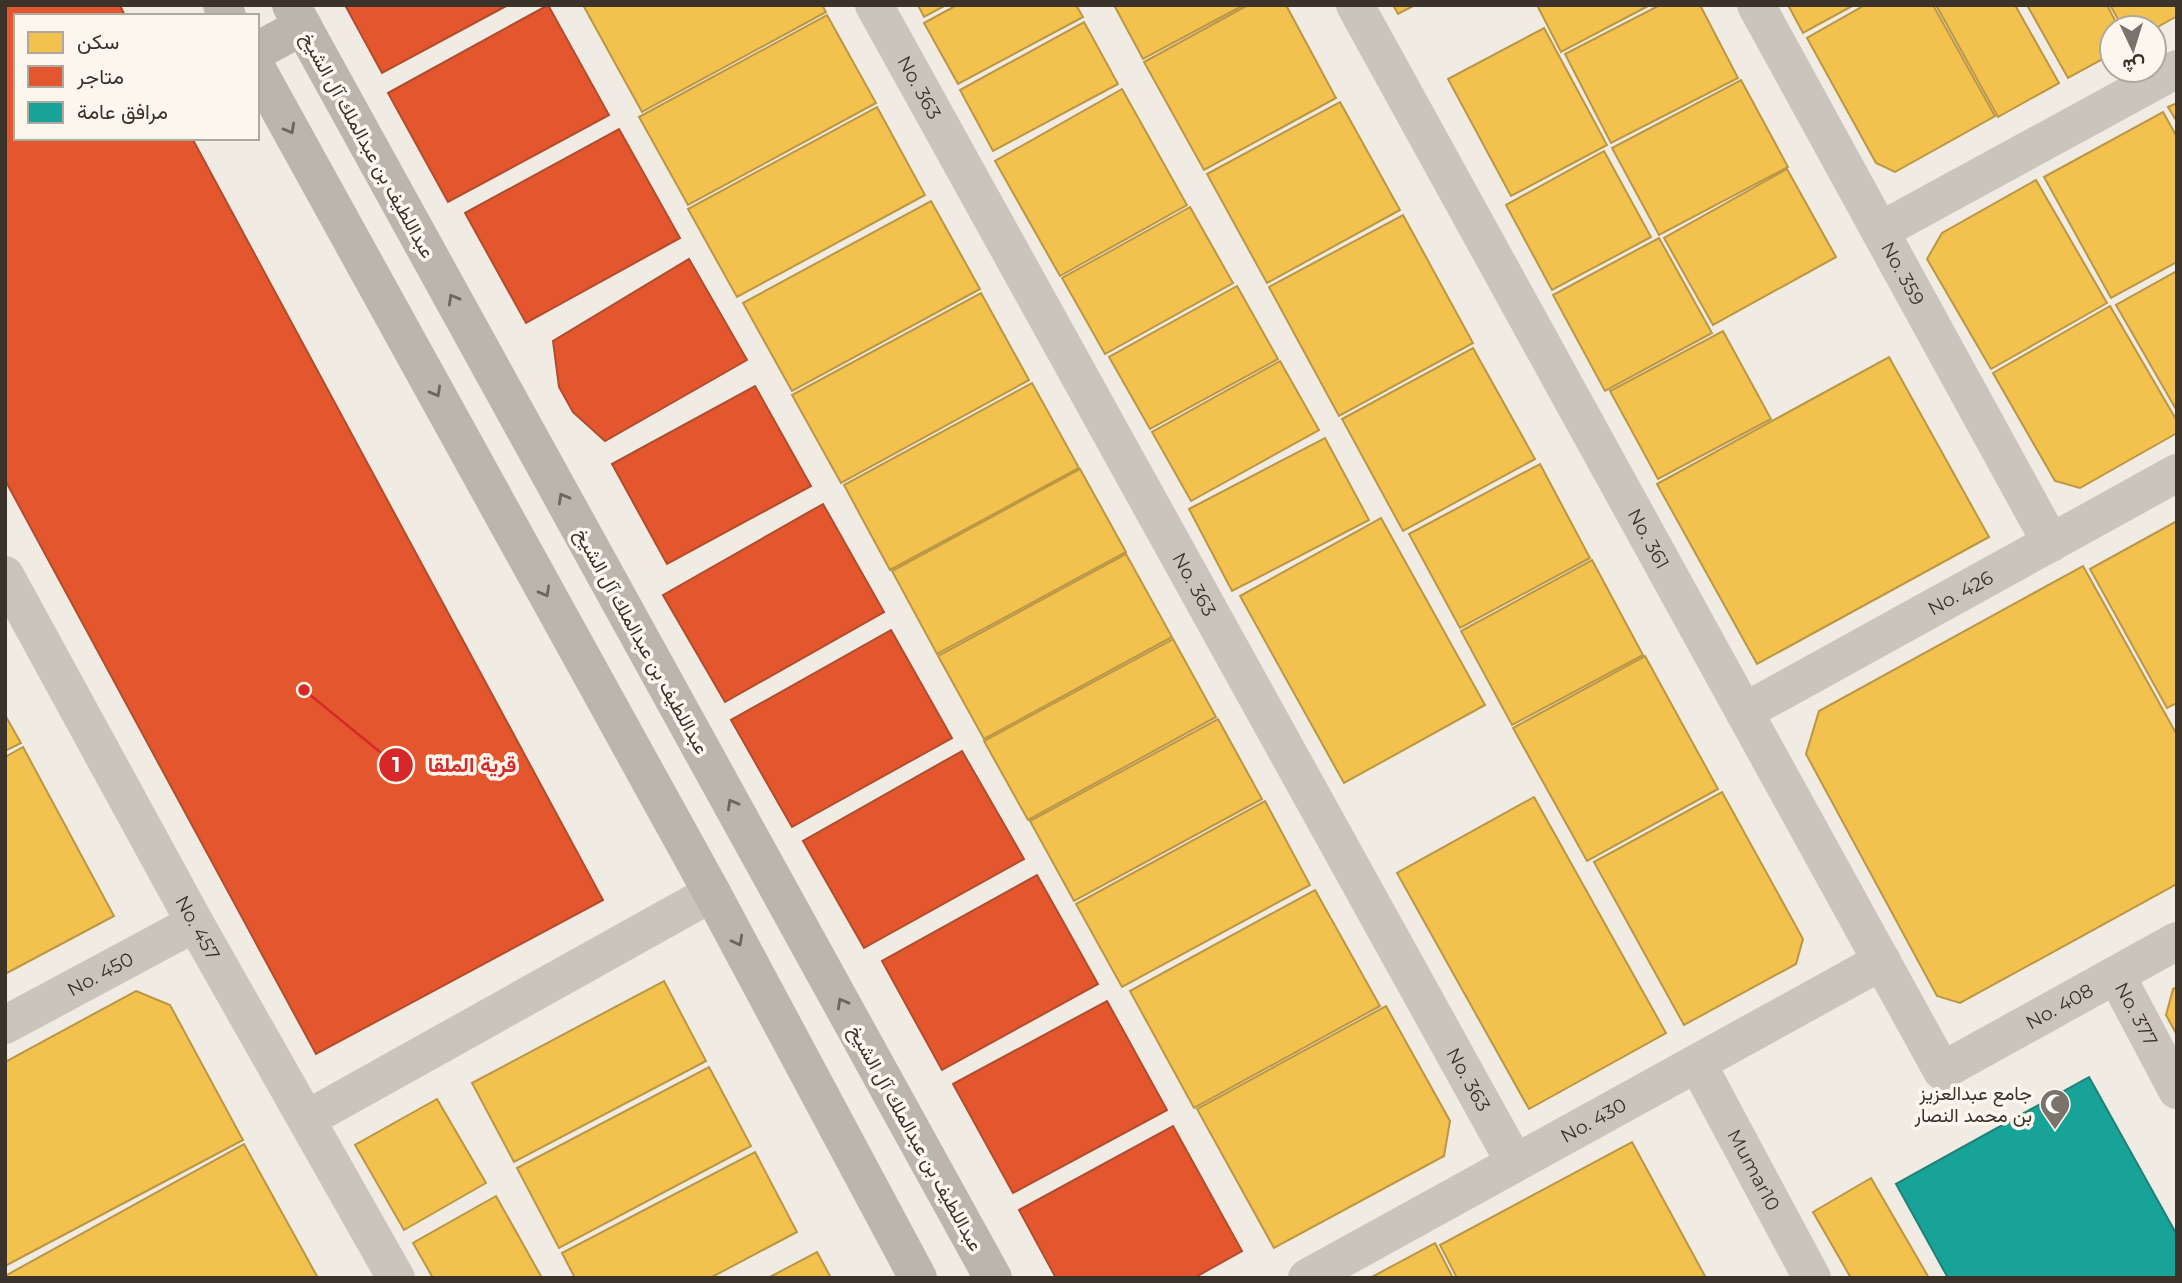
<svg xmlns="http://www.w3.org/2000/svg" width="2182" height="1283" font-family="Montserrat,Vazirmatn,sans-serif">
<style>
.homes{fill:#f2c14e;stroke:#bb9643;stroke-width:2}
.shops{fill:#e4572e;stroke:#b14c2d;stroke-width:2}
.public{fill:#17a398;stroke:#228177;stroke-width:2}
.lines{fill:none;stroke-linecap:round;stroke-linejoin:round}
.street{stroke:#cac5bc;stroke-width:38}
.secondary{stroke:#bab5ad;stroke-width:38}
.oneway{stroke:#6e665e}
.labels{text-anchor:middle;stroke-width:7;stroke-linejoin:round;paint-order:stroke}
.street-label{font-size:19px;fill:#3b322a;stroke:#fcf7ec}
.poi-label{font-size:19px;fill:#3b322a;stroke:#fcf7ec;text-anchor:end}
.leader{fill:none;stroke:#d62828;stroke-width:2.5}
.callout-dot{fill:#d62828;stroke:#fcf7ec;stroke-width:2.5}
.mark-label{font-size:21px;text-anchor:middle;font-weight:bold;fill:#fff}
.callout-label{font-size:21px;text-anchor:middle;font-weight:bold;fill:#d62828;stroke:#fcf7ec;stroke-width:7;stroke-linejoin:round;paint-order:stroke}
</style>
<rect width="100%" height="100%" fill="#f0ece4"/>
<g class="homes">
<path d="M583 5H822L826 12 642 112Z"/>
<path d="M918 5H946L924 17Z"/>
<path d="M957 5H1076L1083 17 958 84 924 23Z"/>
<path d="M1114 5H1244L1143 59Z"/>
<path d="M1248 5H1286L1336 98 1204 170 1144 62Z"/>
<path d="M1393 5H1415L1398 14Z"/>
<path d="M1537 5H1650L1561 52Z"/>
<path d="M1660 5H1700L1738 78 1611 143 1565 54Z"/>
<path d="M1788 5H1854L1803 33Z"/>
<path d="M1865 5H1933L1995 116 1895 172 1876 163 1807 38Z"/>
<path d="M1936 5H2015L2059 83 1998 117Z"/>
<path d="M2027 5H2107L2119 28H2112V54L2068 78Z"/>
<path d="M2110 5H2177V16L2154 29 2123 28Z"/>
<path d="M827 15 876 103 688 205 639 117Z"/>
<path d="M1084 22 1118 84 993 151 960 90Z"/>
<path d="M1544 28 1607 145 1511 196 1448 79Z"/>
<path d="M1741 80 1788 167 1659 235 1612 148Z"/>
<path d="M1122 89 1187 205 1060 276 995 161Z"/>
<path d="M1340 102 1400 210 1267 283 1207 174Z"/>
<path d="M2177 103V122L2168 107Z"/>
<path d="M877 107 925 195 737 297 688 209Z"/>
<path d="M2163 112 2177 137V262L2111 298 2044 177Z"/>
<path d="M1604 151 1651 237 1552 290 1506 205Z"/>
<path d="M1787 169 1836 257 1713 325 1664 238Z"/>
<path d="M2036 180 2107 303 1991 369 1927 259 1942 233Z"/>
<path d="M931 201 980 289 792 391 743 303Z"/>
<path d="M1190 207 1233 283 1105 354 1062 278Z"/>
<path d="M1403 215 1473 343 1339 416 1269 287Z"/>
<path d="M1659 238 1712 333 1605 391 1553 295Z"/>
<path d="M2177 271V411L2116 305Z"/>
<path d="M1237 286 1278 359 1150 429 1109 357Z"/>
<path d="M981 293 1029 380 841 483 792 395Z"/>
<path d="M2110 306 2177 421V433L2080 488 2055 481 1993 373Z"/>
<path d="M1723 331 1771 419 1658 479 1610 391Z"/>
<path d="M1473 348 1535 459 1403 531 1342 419Z"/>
<path d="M1889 357 1989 537 1757 664 1657 484Z"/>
<path d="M1280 361 1319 430 1191 501 1152 432Z"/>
<path d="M1032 383 1079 468 890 570 844 485Z"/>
<path d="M1325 438 1369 520 1232 591 1189 509Z"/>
<path d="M1540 464 1590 558 1460 628 1409 534Z"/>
<path d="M1080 469 1126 552 937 654 892 571Z"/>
<path d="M1381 518 1485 705 1344 783 1240 596Z"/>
<path d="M2177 521V703L2167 708 2090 569Z"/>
<path d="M1126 554 1172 637 984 739 938 656Z"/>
<path d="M1592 560 1643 655 1512 725 1461 631Z"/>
<path d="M2083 566 2177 735V884L1960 1003 1937 996 1806 754 1819 711Z"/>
<path d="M1173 639 1216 717 1028 820 984 741Z"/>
<path d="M1645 656 1718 789 1587 861 1513 728Z"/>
<path d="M5 715 21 743 5 751Z"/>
<path d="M1218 719 1262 799 1074 901 1030 821Z"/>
<path d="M23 747 114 916 5 974V757Z"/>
<path d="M1722 792 1803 939 1796 964 1684 1025 1594 862Z"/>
<path d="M1534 797 1666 1033 1529 1109 1397 873Z"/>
<path d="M1265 801 1310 885 1122 987 1076 904Z"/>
<path d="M1315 890 1380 1006 1194 1108 1130 991Z"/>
<path d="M664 981 706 1061 514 1162 472 1083Z"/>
<path d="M2177 987V1035L2166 1015 2173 989Z"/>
<path d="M136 991 170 1005 243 1140 5 1266V1062Z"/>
<path d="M1386 1006 1450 1121 1444 1156 1274 1248 1197 1109Z"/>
<path d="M709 1067 751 1146 559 1248 517 1168Z"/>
<path d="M437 1099 486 1183 404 1230 355 1145Z"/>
<path d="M1632 1142 1706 1278H1457L1440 1245Z"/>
<path d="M244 1144 318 1278H5V1276Z"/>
<path d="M755 1152 797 1232 710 1278H575L562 1253Z"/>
<path d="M1871 1178 1929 1278H1851L1813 1212Z"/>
<path d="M496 1196 542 1278H433L413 1243Z"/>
<path d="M1435 1243 1453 1278H1370Z"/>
<path d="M817 1252 831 1278H768Z"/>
</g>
<g class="shops">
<path d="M5 5H120L125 16H16V138H192L603 900 316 1054 5 480Z"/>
<path d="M345 5H508L382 73Z"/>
<path d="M548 5 609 115 448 202 388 93Z"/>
<path d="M619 129 680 238 526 323 465 213Z"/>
<path d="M689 259 747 360 605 441 573 412 559 387 553 341Z"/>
<path d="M755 386 811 486 667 564 612 464Z"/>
<path d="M823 504 884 612 725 702 663 595Z"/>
<path d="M891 630 952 738 792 827 731 720Z"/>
<path d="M962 751 1024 859 864 948 803 841Z"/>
<path d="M1037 875 1098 984 942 1070 882 961Z"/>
<path d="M1107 1001 1167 1110 1013 1193 953 1084Z"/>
<path d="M1173 1126 1242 1251 1194 1278H1056L1019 1210Z"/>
</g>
<path class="public" d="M2089 1077 2177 1235V1278H1948L1896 1184Z"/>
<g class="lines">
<g class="street">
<path id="s1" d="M874 5 1515 1163"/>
<path id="s2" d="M1355 5 1942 1071 2177 941"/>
<path id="s3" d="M1756 5 2051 543"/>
<path d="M1880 231 2177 69"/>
<path id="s4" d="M5 575 195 923 396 1278"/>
<path id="s5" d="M1744 712 2177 473"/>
<path id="s6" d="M2116 975 2177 1090"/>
<path id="s7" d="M5 1025 195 923"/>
<path id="s8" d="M1697 1063 1812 1278"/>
<path d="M307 1119 712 893"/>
<path id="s9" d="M1307 1278 1882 961"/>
</g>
<g class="secondary">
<path d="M222 5 227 16"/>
<path d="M291 5 993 1278"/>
<path d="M257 51 303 26"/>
<path d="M257 69 712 893 918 1278"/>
</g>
</g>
<defs><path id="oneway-chevron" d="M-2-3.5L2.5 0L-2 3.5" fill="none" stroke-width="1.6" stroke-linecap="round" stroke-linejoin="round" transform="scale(1.75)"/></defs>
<g class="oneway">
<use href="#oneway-chevron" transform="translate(290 129) rotate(61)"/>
<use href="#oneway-chevron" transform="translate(453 299) rotate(-119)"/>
<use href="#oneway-chevron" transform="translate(436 392) rotate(61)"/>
<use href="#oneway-chevron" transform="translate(563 498) rotate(-119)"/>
<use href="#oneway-chevron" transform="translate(545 592) rotate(61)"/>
<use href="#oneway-chevron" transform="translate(732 804) rotate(-119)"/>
<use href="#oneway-chevron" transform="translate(738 941) rotate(62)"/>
<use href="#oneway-chevron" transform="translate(842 1003) rotate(-119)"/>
</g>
<defs>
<g id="mosque-pin" transform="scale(1.575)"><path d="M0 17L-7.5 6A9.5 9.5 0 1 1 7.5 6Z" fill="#7a736b" stroke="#fcf7ec"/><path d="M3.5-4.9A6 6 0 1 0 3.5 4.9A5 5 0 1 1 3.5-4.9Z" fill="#fff"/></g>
</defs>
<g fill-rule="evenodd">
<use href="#mosque-pin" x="2055" y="1104"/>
</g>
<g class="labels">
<g class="street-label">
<text dy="7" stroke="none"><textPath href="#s1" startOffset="94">No. 363</textPath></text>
<text transform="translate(368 145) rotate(61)" y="7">عبداللطيف بن عبدالملك آل الشيخ</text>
<text dy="7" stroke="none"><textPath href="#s3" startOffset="306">No. 359</textPath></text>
<text dy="7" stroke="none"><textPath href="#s2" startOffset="609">No. 361</textPath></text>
<text dy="7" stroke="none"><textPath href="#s1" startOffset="662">No. 363</textPath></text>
<text dy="7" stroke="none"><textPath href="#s5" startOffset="247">No. 426</textPath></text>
<text transform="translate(642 641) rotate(61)" y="7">عبداللطيف بن عبدالملك آل الشيخ</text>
<text dy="7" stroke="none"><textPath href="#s4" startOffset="402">No. 457</textPath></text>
<text dy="7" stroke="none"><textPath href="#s7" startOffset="108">No. 450</textPath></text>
<text dy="7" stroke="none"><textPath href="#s2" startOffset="1351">No. 408</textPath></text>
<text dy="7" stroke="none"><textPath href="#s6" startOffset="44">No. 377</textPath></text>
<text dy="7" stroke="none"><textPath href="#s1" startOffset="1228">No. 363</textPath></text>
<text dy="7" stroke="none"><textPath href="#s9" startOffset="327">No. 430</textPath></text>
<text transform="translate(916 1138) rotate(61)" y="7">عبداللطيف بن عبدالملك آل الشيخ</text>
<text dy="7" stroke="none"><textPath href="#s8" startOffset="121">Mumar10</textPath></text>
</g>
<g class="poi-label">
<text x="2032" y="1100">جامع عبدالعزيز<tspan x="2032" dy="22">بن محمد النصار</tspan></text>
</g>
</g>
<path class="leader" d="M304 690L396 765"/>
<g class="callout-dot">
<circle cx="304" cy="690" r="7"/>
<circle cx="396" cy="765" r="18"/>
</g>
<g class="mark-label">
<text x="396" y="772">1</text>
</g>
<g class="callout-label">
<text x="472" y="772">قرية الملقا</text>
</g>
<rect width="2182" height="1283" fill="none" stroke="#3b322a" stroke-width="14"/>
<rect x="14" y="14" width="245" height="126" fill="#fcf7ec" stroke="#afa89e" stroke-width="2"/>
<rect x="28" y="32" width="35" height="21" fill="#f2c14e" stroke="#afa89e" stroke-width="2"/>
<text x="77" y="49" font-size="21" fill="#3b322a">سكن</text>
<rect x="28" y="66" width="35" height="21" fill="#e4572e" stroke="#afa89e" stroke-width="2"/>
<text x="77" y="84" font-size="21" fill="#3b322a">متاجر</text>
<rect x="28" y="102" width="35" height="21" fill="#17a398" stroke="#afa89e" stroke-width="2"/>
<text x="77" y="119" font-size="21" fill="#3b322a">مرافق عامة</text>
<g transform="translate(2133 49) rotate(176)"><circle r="33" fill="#fcf7ec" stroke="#afa89e" stroke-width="2"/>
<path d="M0-5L12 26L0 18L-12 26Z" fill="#7a736b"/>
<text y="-10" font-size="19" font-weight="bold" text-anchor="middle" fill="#3b322a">ش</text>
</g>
</svg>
